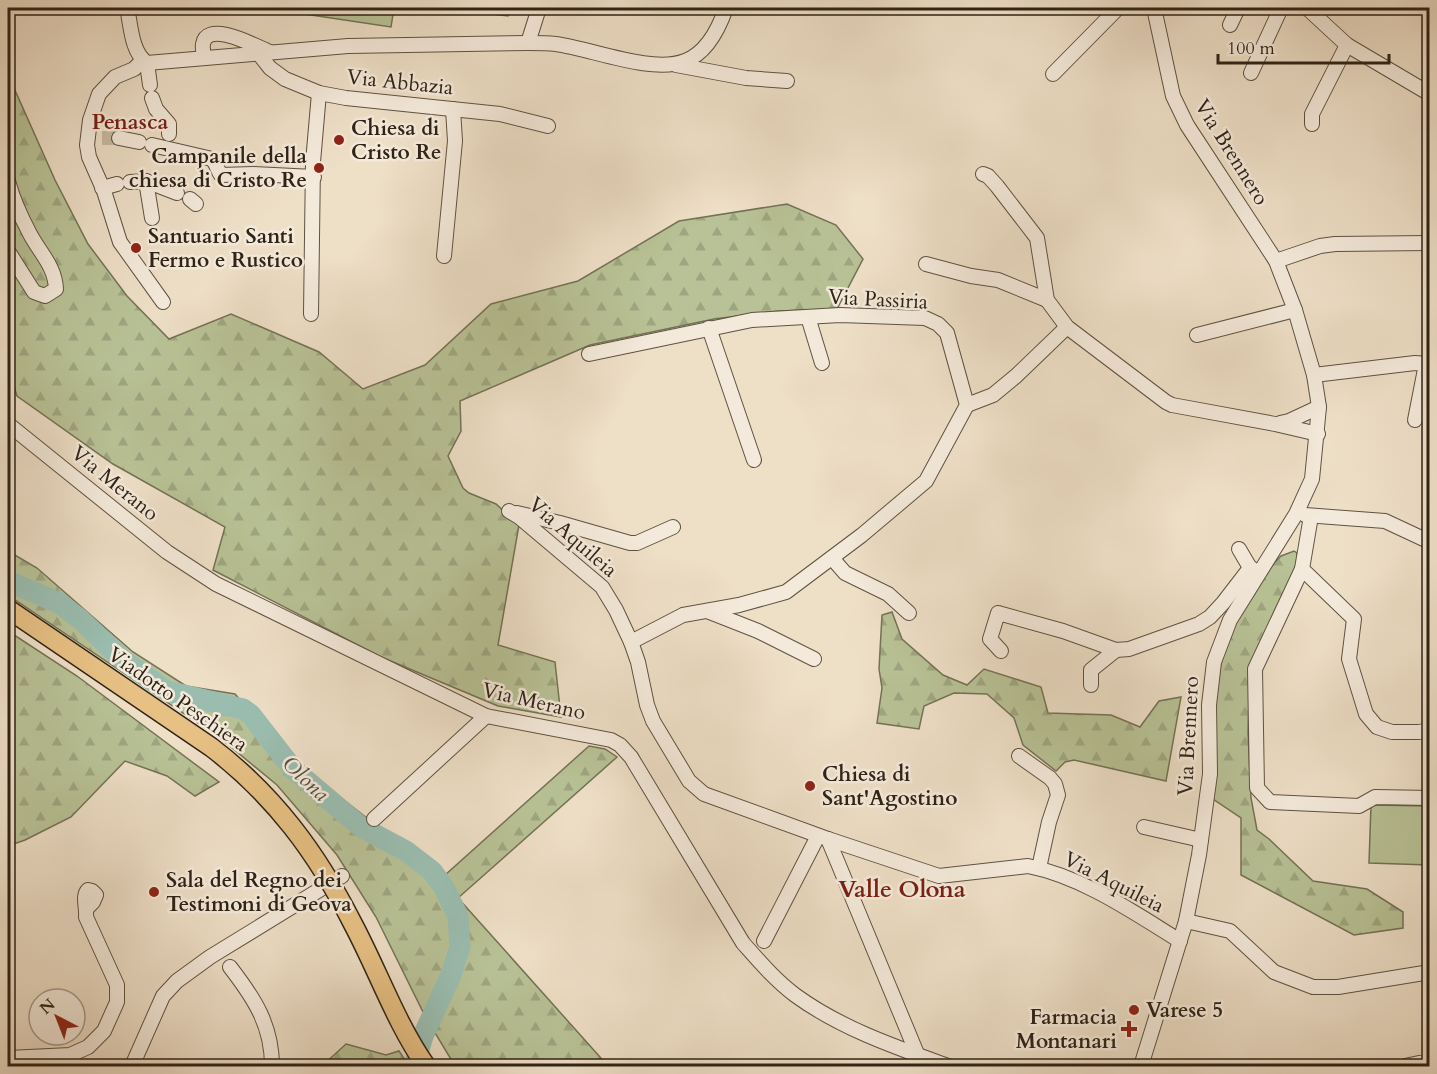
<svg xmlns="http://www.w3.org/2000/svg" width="1437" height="1074" font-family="Cardo,serif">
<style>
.forest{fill:url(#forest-firs);stroke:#747256;stroke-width:1.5}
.garden{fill:#b8c296;stroke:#747256;stroke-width:1.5}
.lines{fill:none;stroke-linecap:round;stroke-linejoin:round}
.river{stroke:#9abdb0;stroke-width:21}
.minor-tunnel{stroke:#c8b9a4;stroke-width:14;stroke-dasharray:14 7;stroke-linecap:butt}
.minor-casing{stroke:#5f5242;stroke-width:16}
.minor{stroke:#f4eadb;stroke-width:14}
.major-bridge-casing{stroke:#2f2316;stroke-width:21;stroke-linecap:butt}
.major-bridge{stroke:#e7c084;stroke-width:18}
.poi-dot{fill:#8f2418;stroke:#f4eadb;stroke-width:2}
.labels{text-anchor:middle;stroke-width:5;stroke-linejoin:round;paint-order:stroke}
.street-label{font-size:21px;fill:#2f2316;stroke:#f4eadb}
.poi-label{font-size:21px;font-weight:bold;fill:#2f2316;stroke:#f4eadb;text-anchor:start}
.neighbourhood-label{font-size:22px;font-weight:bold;fill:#7a1f14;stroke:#f4eadb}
.water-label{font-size:22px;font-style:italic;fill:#4f5144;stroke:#f4eadb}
.quarter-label{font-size:24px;font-weight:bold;fill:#7a1f14;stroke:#f4eadb}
</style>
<defs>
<pattern id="forest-firs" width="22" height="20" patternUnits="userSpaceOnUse" patternTransform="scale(1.5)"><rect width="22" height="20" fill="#b8c296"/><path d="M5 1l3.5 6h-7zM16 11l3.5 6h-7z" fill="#9ea681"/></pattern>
</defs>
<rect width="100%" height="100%" fill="#eedfc7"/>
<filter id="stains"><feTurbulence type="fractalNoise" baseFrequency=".00333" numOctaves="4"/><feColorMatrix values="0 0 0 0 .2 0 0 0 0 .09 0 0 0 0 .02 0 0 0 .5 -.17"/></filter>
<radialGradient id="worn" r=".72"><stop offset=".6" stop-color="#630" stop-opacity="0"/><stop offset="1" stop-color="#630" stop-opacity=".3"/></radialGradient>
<g class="forest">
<path d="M8 68 10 79 55 180 88 244 127 296 169 339 231 314 319 352 363 389 425 365 491 304 578 281 679 221 787 204 836 225 863 259 837 309 778 311 714 319 590 345 460 401 461 431 448 456 463 488 469 493 496 504 519 525 498 645 555 662 561 717 498 706 381 657 213 570 225 527 113 464 17 396 8 367Z"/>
<path d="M8 551 37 568 133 652 186 686 235 694 293 760 391 837 445 875 589 746 605 749 617 757 458 898 608 1066H455L426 1018 376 917 337 855 277 785 220 738 8 595Z"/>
<path d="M1294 551 1297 553 1296 570 1250 668 1248 732 1251 798 1257 830 1269 839 1313 881 1367 889 1403 912V928L1354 935 1241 875V818L1213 799C1214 740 1209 677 1235 622 1245 602 1261 583 1273 564L1281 556Z"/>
<path d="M892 612 902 639 943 675 967 685 984 669 1041 687 1048 713 1111 715 1140 727 1159 701 1181 697 1166 781 1074 760 1065 762 1056 771 1023 745 1014 718 987 694 954 693 924 706 919 729 877 723 882 688 879 669 882 615Z"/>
<path d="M8 631 77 676 219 782 195 796 167 776 125 761 71 817 25 840 8 846Z"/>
<path d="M346 1044 386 1055 399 1051 409 1066H322Z"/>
</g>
<g class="garden">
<path d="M264 8H394L391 27Z"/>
<path d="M441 8H509L508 16Z"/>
<path d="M1371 805 1429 806V865L1369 863Z"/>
</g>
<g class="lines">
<path class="river" d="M8 581 59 603 80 619 123 660 167 691 243 709 251 715 293 769 361 827 406 851 432 871 443 886 458 916 460 947 451 975 423 1036 414 1066"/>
<path class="minor-tunnel" d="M102 138H119"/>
<g class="minor-casing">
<g id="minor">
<path d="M127 8C131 25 131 52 147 63"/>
<path d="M1307 8 1347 45 1430 94"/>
<path d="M1230 25 1238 8"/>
<path d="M528 43 539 8"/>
<path d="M259 54 270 68 285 79 319 93 346 98 500 114 548 126"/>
<path d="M204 58C204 54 202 48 203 44 207 19 257 47 270 52"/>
<path d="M143 60 134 69 115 77 99 94 90 120 87 145 89 157 104 191 120 242 163 302"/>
<path d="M147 63 348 46 528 43C537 43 547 43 556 44 592 49 652 74 685 61 707 53 719 28 726 8"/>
<path d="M147 63 150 85"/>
<path d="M676 65 746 78 787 81"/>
<path d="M1251 73 1281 8"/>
<path d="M1053 74 1118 8"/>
<path d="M152 98 156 109 169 124V134"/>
<path d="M1312 124V114L1347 45"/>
<path d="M119 138 139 142"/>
<path d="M152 145 212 159C217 164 217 170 221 175L253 174 314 177"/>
<path d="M983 174 988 176 997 186 1037 238 1047 300 1067 327 1166 402 1172 405 1275 424 1318 434"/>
<path d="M8 181C13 200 21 217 30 234 40 253 55 266 56 289L45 296 34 292 8 251"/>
<path d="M146 181 152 218"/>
<path d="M130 182 146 181 177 193"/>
<path d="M102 188 117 184"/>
<path d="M190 199 196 204"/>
<path d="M444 256 455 141 453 109"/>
<path d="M1276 261 1320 246 1335 244 1430 243"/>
<path d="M926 264 971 276 998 280 1047 300"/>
<path d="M311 314 313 162 319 93"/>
<path d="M808 317 822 363"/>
<path d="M709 328 754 460"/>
<path d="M1197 335 1295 310"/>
<path d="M589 354 752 320 840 315 925 318 938 324 947 333 967 405 926 481 862 535 786 592 739 605 683 615 631 642"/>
<path d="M1314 375 1415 363 1430 364"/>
<path d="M967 405 993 395 1016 376 1067 327"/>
<path d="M1415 420 1426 364"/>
<path d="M1280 423 1289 421 1319 407"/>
<path d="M8 424 167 552 216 584 486 716 611 740 620 745 631 757 743 943C759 961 775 980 795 995 840 1028 895 1047 948 1066"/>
<path d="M509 511 519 517 602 587 616 610 631 642 638 662 647 705 653 721 689 781 704 794 828 839 939 876 1028 866C1083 877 1133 912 1180 941"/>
<path d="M517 513 560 523 630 543H637L673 527"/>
<path d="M1305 515 1385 521 1430 542"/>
<path d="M1311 516 1302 569 1354 619 1349 659 1366 714 1377 727 1392 732H1419L1430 730"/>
<path d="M1239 549 1249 566 1257 573"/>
<path d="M832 558 845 573 888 594 909 613"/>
<path d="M1302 569 1255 669 1257 788 1270 802 1359 806 1375 797 1430 798"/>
<path d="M707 611 758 631 814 659"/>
<path d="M1001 651 990 639 998 613 1063 631 1116 650 1129 649 1199 624 1210 617 1223 603 1250 568"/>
<path d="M1091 685V670L1116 650"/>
<path d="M1019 756 1050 778 1055 784 1058 795 1049 822 1039 868"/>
<path d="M374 819 486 716"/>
<path d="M1144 827 1201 840"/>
<path d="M828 839 918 1056"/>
<path d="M1186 921 1230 931 1274 972 1313 987H1338L1430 972"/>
<path d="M764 941 818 836"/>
<path d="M230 967C254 998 272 1025 272 1066"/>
<path d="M8 1058 70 1055 88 1047 104 1031 117 1002V985L86 917C87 908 82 896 88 890L92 891 96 895 93 902 88 907"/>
<path d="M132 1066 163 996 177 981 210 957 342 876"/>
<path d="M1141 1066 1186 921 1199 855 1210 774 1209 705 1214 662 1230 620 1296 514 1312 479 1319 407 1314 375 1295 310 1276 261 1187 125 1173 96 1154 8"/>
<path d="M1405 1066 1419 1063 1430 1065"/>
</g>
</g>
<use href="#minor" class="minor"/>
<g class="major-bridge-casing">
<path id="major-bridge" d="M8 609 211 747C274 795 317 853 353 924 378 971 396 1023 426 1066"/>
</g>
<use href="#major-bridge" class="major-bridge"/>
</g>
<g class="poi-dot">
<circle cx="339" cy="140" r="6"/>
<circle cx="319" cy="168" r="6"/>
<circle cx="136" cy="248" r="6"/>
<circle cx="810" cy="786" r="6"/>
<circle cx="154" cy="892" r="6"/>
<circle cx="1134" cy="1010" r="6"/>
<path d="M1126 1020h6v6h6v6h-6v6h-6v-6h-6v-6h6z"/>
</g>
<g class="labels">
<g class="street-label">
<text transform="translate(400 82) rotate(6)" y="7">Via Abbazia</text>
<text transform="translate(1232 152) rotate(58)" y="7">Via Brennero</text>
<text transform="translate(878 299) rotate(3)" y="7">Via Passiria</text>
<text transform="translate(115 483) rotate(39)" y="7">Via Merano</text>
<text transform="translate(573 537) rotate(41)" y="7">Via Aquileia</text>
<text transform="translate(178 699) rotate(35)" y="7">Viadotto Peschiera</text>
<text transform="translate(534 701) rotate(13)" y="7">Via Merano</text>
<text transform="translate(1188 736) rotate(-87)" y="7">Via Brennero</text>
<text transform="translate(1114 882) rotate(27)" y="7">Via Aquileia</text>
</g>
<g class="poi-label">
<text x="351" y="135">Chiesa di<tspan x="351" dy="24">Cristo Re</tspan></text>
<text x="307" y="163" text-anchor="end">Campanile della<tspan x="307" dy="24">chiesa di Cristo Re</tspan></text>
<text x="148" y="243">Santuario Santi<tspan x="148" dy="24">Fermo e Rustico</tspan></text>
<text x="822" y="781">Chiesa di<tspan x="822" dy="24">Sant'Agostino</tspan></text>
<text x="166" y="887">Sala del Regno dei<tspan x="166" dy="24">Testimoni di Geova</tspan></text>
<text x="1146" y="1017">Varese 5</text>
<text x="1117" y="1024" text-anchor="end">Farmacia<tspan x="1117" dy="24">Montanari</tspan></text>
</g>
<g class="neighbourhood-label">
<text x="130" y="129">Penasca</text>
</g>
<g class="water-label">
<text transform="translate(306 778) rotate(43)" y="8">Olona</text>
</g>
<g class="quarter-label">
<text x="902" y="897">Valle Olona</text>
</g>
</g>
<rect width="1437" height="1074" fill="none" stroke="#eedfc7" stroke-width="30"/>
<rect x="9" y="9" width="1419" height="1056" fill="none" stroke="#2f2316" stroke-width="3"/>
<rect x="15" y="15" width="1407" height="1044" fill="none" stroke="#2f2316" stroke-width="1.5"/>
<g transform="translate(57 1017) rotate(318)"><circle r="28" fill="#f4eadb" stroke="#a59a8c" stroke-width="1.5"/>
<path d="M0-4.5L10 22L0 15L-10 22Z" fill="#8f2418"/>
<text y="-9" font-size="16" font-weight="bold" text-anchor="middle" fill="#2f2316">N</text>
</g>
<path d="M1218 54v9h171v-9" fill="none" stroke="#2f2316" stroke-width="3"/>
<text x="1227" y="54" font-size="18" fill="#2f2316" stroke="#f4eadb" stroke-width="4.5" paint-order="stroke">100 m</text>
<rect width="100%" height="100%" filter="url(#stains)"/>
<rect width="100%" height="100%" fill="url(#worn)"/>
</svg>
